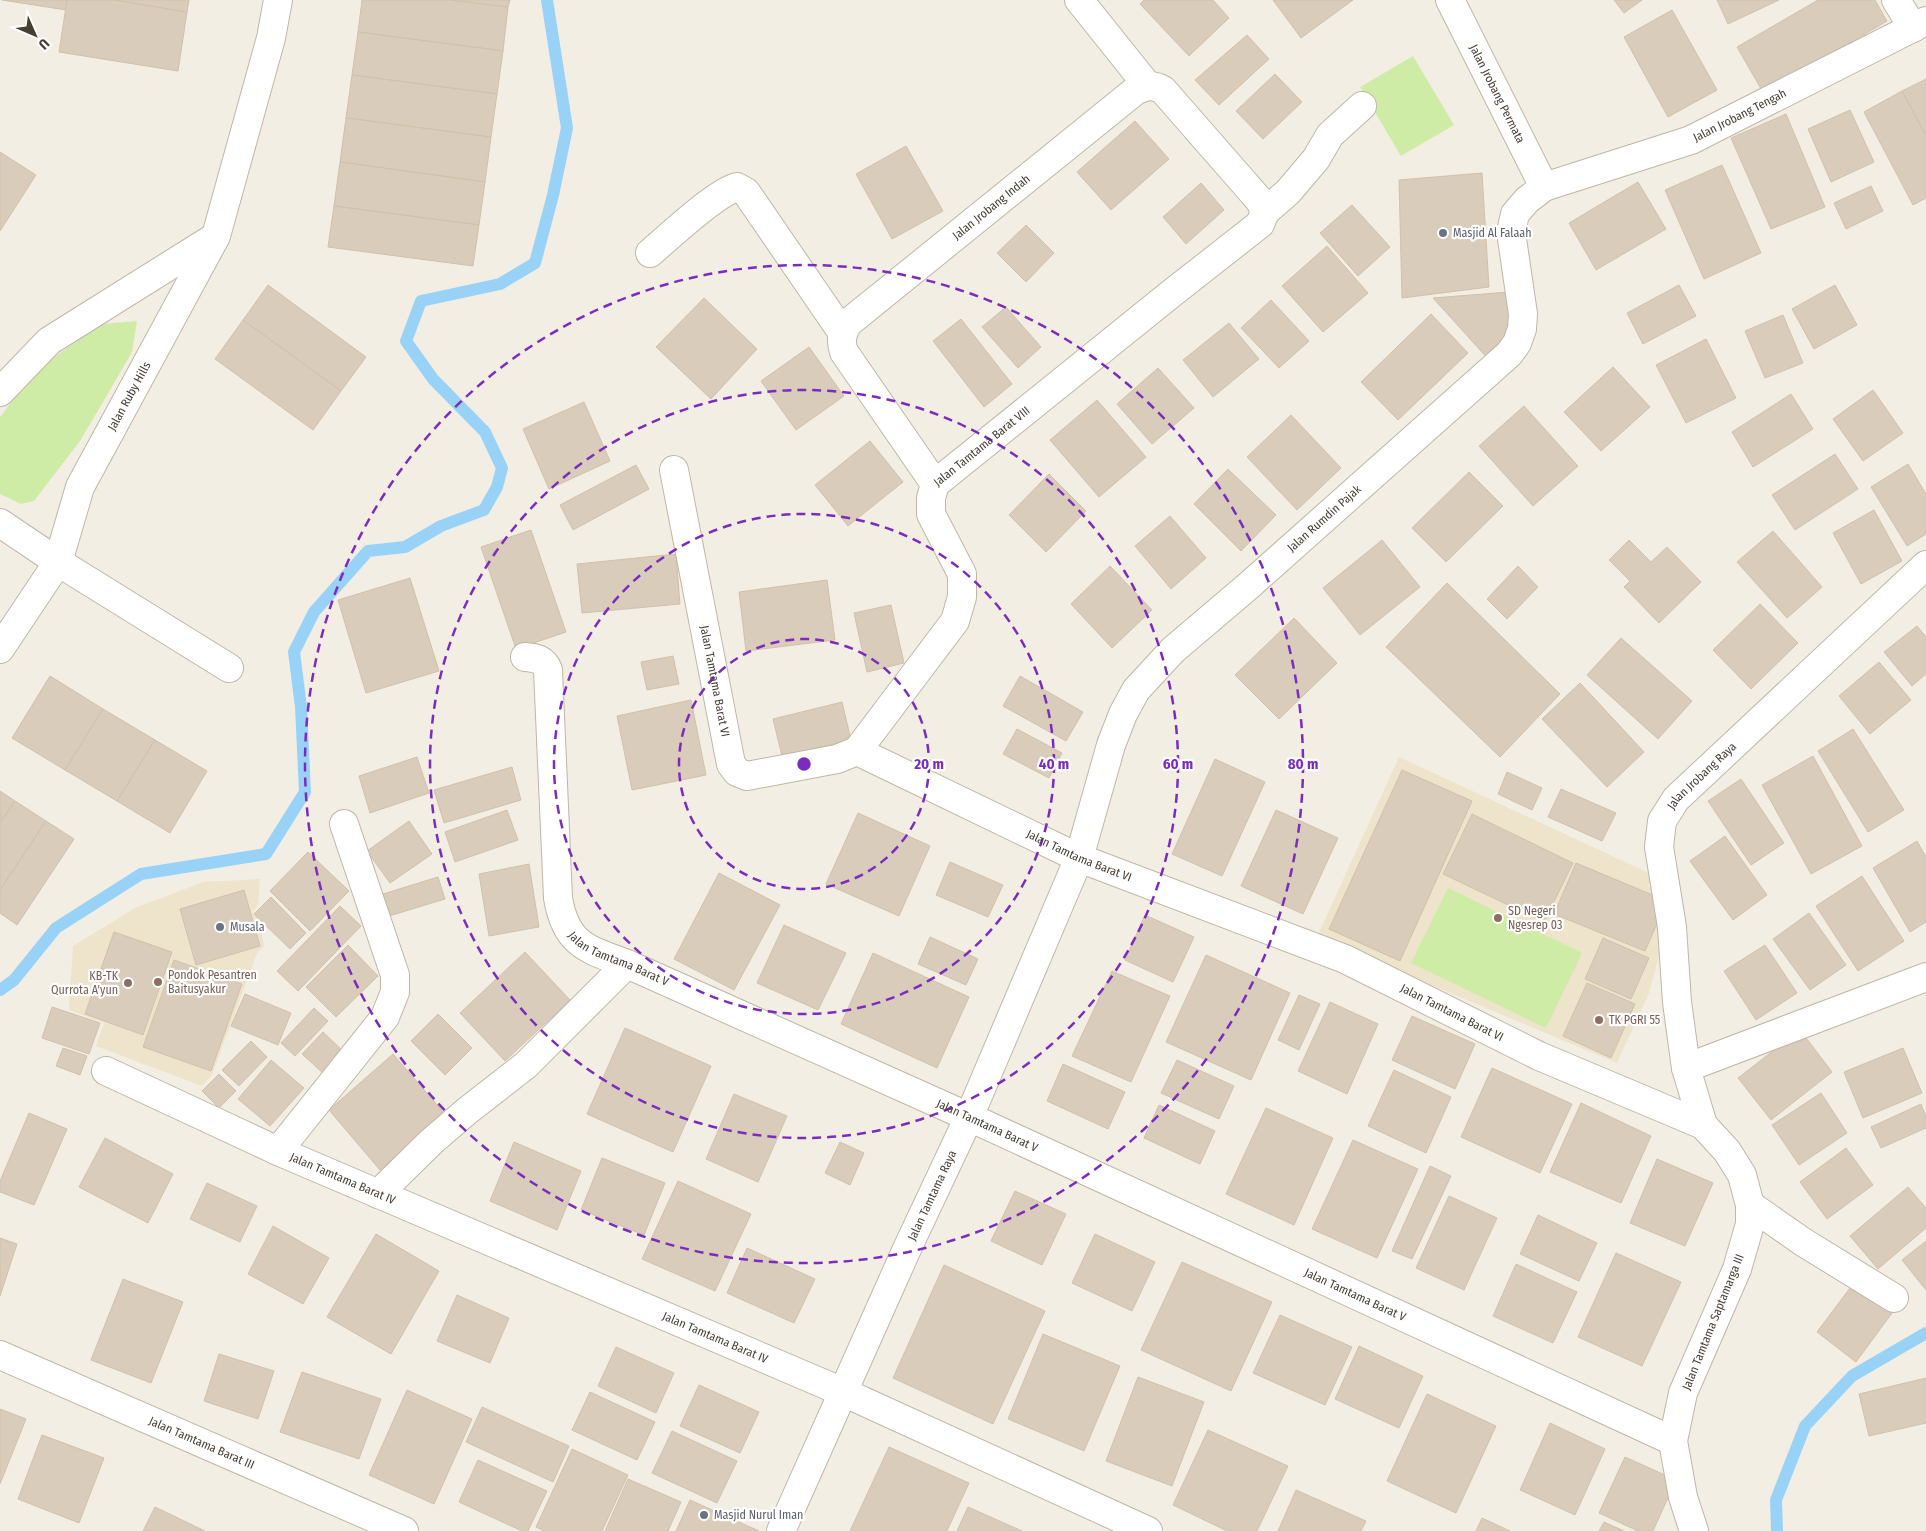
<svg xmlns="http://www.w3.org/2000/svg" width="1926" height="1531" font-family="'Fira Sans Condensed',sans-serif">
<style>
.education{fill:#eee3cb}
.green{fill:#cfeca7}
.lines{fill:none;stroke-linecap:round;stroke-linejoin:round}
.stream{stroke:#98d3f7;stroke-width:12}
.building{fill:#d9ccba;stroke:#d2c1aa}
.minor-casing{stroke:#c0b6a5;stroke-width:30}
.minor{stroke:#fff;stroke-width:28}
.ring{fill:none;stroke:#7b2cbf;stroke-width:2.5;stroke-dasharray:9 6}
.worship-dot{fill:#6b7280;stroke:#fff;stroke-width:2}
.education-dot{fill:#8d6e63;stroke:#fff;stroke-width:2}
.labels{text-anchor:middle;stroke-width:4.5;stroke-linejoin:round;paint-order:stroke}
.street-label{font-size:12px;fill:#463e33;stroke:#fff}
.worship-label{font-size:12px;fill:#5b616d;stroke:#fff;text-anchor:start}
.education-label{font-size:12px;fill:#785e54;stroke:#fff;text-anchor:start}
.centre{fill:#7b2cbf;stroke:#fff;stroke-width:2.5}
.ring-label{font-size:15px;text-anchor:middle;font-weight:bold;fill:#7b2cbf;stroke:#fff;stroke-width:4.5;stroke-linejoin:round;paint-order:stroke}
</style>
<rect width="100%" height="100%" fill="#f3eee3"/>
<g class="education">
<path d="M1399 757 1653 875 1648 886 1675 899 1649 993 1617 1063 1317 937Z"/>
<path d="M260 879 258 905 252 912 259 919 264 946 257 953 212 1075 202 1086 96 1046 104 1023 69 1010 73 946 135 908 203 882Z"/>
</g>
<g class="green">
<path d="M1413 56 1454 125 1401 156 1360 87Z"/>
<path d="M137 321 132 352 106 397 80 441 34 501 21 504 0 494V417L36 370 101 324Z"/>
<path d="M1448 888 1582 953 1546 1028 1411 963Z"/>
</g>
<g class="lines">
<g class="stream">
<path d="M0 990 14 980 56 928 141 874 266 854 305 792 301 707 294 652 314 612 368 551 405 547 441 526 484 510 497 487 502 468 485 432 433 379 406 341 421 301 500 284 535 263 553 195 567 128 547 0"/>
<path d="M1777 1531 1776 1500 1805 1426 1852 1376 1926 1333"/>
</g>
</g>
<g class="building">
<path d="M2 0H67L66 10Z"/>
<path d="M67 0H115L187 12 178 71 59 52Z"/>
<path d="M115 0H189L187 12Z"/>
<path d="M362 0H451L508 7 503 51 358 32Z"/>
<path d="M451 0H510L508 7Z"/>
<path d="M1144 0H1213L1229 18 1189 56 1140 4Z"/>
<path d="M1273 0H1353L1301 38Z"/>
<path d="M1614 0H1642L1624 13Z"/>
<path d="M1717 0H1779L1728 24Z"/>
<path d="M1818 0H1875L1887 21 1764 94 1737 47Z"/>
<path d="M1672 10 1717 90 1668 117 1624 37Z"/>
<path d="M358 32 503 51 497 94 352 75Z"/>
<path d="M1247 35 1269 59 1219 105 1195 80Z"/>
<path d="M1275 74 1302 102 1263 139 1236 111Z"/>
<path d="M352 75 497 94 491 137 346 118Z"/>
<path d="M1926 79V136L1902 91Z"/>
<path d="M1902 91 1926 136V198L1913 205 1864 112Z"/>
<path d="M1850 110 1874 162 1831 182 1808 129Z"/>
<path d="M1786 114 1825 207 1771 229 1731 138Z"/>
<path d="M346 118 491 137 485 182 340 162Z"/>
<path d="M1135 121 1169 159 1111 210 1077 172Z"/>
<path d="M906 146 943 211 892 239 856 174Z"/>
<path d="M0 152 36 175 0 231Z"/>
<path d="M340 162 485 182 479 225 334 206Z"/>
<path d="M1722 165 1761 253 1704 279 1665 190Z"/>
<path d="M1482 173 1489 287 1402 298 1399 180Z"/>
<path d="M1638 182 1666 229 1596 270 1569 223Z"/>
<path d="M1201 183 1224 210 1186 244 1163 217Z"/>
<path d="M1871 186 1883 211 1846 229 1834 203Z"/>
<path d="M1352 205 1390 247 1358 276 1320 233Z"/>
<path d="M334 206 479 225 473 266 328 247Z"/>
<path d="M1026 225 1054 253 1026 282 997 253Z"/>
<path d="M1327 246 1368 293 1323 332 1282 286Z"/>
<path d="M268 285 366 357 341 391 243 320Z"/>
<path d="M1679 285 1696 316 1643 344 1627 313Z"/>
<path d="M1835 285 1857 325 1814 349 1792 309Z"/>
<path d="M1508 292 1518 333 1490 361 1433 298Z"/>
<path d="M704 298 757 349 711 399 656 347Z"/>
<path d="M1271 300 1309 341 1279 368 1241 328Z"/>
<path d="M1006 307 1041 347 1018 368 982 327Z"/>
<path d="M1431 314 1468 353 1398 420 1361 382Z"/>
<path d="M1783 315 1803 363 1765 378 1745 331Z"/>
<path d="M961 319 1012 384 984 407 933 341Z"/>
<path d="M243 320 341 391 313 430 215 359Z"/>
<path d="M1229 323 1259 359 1213 397 1183 360Z"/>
<path d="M1706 339 1736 398 1686 423 1656 365Z"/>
<path d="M809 347 844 396 796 430 761 381Z"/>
<path d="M1613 367 1650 407 1601 451 1564 412Z"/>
<path d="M1158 368 1194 408 1152 444 1117 404Z"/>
<path d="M1873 390 1903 433 1863 461 1833 419Z"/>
<path d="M1791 394 1813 429 1753 467 1732 432Z"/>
<path d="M1097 400 1146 457 1099 497 1050 440Z"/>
<path d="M584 402 610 461 549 489 523 429Z"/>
<path d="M1524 406 1578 466 1533 506 1479 446Z"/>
<path d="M1291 415 1341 468 1297 510 1247 457Z"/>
<path d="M870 441 903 482 848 526 815 485Z"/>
<path d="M1835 454 1858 489 1795 530 1772 495Z"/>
<path d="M1908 464 1926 494V534L1907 546 1871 487Z"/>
<path d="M636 465 649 489 573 530 560 505Z"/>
<path d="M1228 469 1276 515 1241 551 1194 504Z"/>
<path d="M1469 472 1503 506 1446 562 1412 528Z"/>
<path d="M1049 474 1086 511 1046 552 1009 515Z"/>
<path d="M1874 510 1902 561 1861 584 1833 533Z"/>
<path d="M1170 516 1206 558 1171 589 1135 546Z"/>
<path d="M531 530 566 632 516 649 481 547Z"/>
<path d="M1773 531 1822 587 1787 618 1737 562Z"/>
<path d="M1382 540 1420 587 1360 635 1323 588Z"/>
<path d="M1629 540 1651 562 1667 547 1701 582 1659 623 1624 587 1630 581 1609 560Z"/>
<path d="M676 554 680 604 582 613 577 564Z"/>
<path d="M1110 566 1152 610 1112 648 1071 604Z"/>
<path d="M1518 566 1538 587 1507 619 1487 599Z"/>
<path d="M410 578 439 671 366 693 338 600Z"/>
<path d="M827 580 835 640 746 651 739 592Z"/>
<path d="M1447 583 1560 694 1500 757 1386 647Z"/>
<path d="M1760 604 1798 643 1751 689 1713 650Z"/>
<path d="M891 605 904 663 867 672 854 613Z"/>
<path d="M1294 618 1337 663 1279 719 1235 675Z"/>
<path d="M1917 626 1926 637V674L1912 686 1884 652Z"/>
<path d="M1621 638 1692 701 1658 739 1587 675Z"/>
<path d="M673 656 679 684 647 690 641 662Z"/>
<path d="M1879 662 1911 700 1870 734 1839 696Z"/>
<path d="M50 676 103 709 65 770 12 738Z"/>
<path d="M1020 676 1083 712 1066 741 1003 706Z"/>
<path d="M1580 683 1644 752 1607 787 1542 719Z"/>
<path d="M691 700 706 775 632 790 617 716Z"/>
<path d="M842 702 851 740 782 756 773 719Z"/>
<path d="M103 709 155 740 117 801 65 770Z"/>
<path d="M1017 729 1062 753 1049 778 1003 754Z"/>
<path d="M1853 729 1904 810 1868 832 1818 751Z"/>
<path d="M155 740 207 771 170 833 117 801Z"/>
<path d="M1813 756 1862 846 1811 874 1762 785Z"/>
<path d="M417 757 429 793 370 813 359 776Z"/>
<path d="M1215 759 1265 782 1222 876 1172 854Z"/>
<path d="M512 767 521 800 444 823 434 790Z"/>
<path d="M1402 770 1472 801 1400 961 1329 929Z"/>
<path d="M1507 772 1542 788 1532 810 1498 794Z"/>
<path d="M1741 779 1784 843 1751 865 1708 801Z"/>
<path d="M1561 789 1616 813 1602 841 1548 817Z"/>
<path d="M0 791 15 801 0 823Z"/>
<path d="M15 801 46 821 0 890V823Z"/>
<path d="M507 810 518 840 455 862 445 832Z"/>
<path d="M1276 810 1338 838 1303 914 1241 886Z"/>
<path d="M858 813 930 846 899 916 826 884Z"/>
<path d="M1472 814 1573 863 1544 922 1443 874Z"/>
<path d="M46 821 74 839 17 925 0 913V890Z"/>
<path d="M409 821 432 854 390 883 367 851Z"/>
<path d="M1725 836 1767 895 1733 920 1690 861Z"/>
<path d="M1917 841 1926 857V922L1910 932 1873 868Z"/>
<path d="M308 852 349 891 310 931 270 891Z"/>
<path d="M950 862 1003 885 988 917 936 895Z"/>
<path d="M1576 863 1667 901 1645 951 1554 914Z"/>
<path d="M529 864 539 927 489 936 479 874Z"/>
<path d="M719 873 780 905 734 990 674 959Z"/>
<path d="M1862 876 1904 941 1858 971 1816 906Z"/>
<path d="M438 877 445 899 389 916 383 894Z"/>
<path d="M244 890 260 946 196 965 180 909Z"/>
<path d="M271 897 306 933 290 949 254 914Z"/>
<path d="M340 906 361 926 298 991 277 971Z"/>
<path d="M1809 913 1846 965 1810 990 1773 939Z"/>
<path d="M1145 915 1194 937 1173 982 1125 960Z"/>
<path d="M784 925 846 953 818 1010 757 983Z"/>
<path d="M114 932 172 952 143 1035 85 1014Z"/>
<path d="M930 937 978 959 966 985 918 964Z"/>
<path d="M1603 938 1649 958 1631 999 1585 979Z"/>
<path d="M348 945 378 976 336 1017 306 987Z"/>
<path d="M1765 945 1797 993 1756 1020 1724 971Z"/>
<path d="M525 952 570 1000 505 1061 460 1013Z"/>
<path d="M873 953 969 997 937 1068 841 1024Z"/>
<path d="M1206 955 1290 993 1251 1080 1166 1042Z"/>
<path d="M174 960 242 984 211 1071 143 1047Z"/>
<path d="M1112 971 1170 996 1131 1082 1072 1056Z"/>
<path d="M1587 983 1635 1004 1611 1058 1563 1036Z"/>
<path d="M245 994 291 1013 278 1045 231 1026Z"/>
<path d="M1299 995 1320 1004 1299 1050 1278 1040Z"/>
<path d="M1330 1002 1378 1024 1347 1094 1298 1071Z"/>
<path d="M52 1007 100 1023 89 1054 42 1038Z"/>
<path d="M314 1008 328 1021 295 1056 281 1043Z"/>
<path d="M438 1014 472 1048 445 1075 411 1041Z"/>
<path d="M1412 1016 1475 1044 1455 1089 1392 1060Z"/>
<path d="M625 1028 711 1066 673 1152 587 1114Z"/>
<path d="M1800 1030 1832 1072 1771 1120 1738 1078Z"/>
<path d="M323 1032 345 1053 324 1074 302 1054Z"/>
<path d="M251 1041 267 1057 239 1086 222 1070Z"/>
<path d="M63 1048 87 1056 80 1075 56 1066Z"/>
<path d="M1903 1048 1922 1093 1863 1118 1844 1072Z"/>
<path d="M393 1054 445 1114 380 1170 329 1110Z"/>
<path d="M271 1060 304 1088 270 1126 238 1099Z"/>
<path d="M1177 1060 1234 1086 1219 1119 1161 1093Z"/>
<path d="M1063 1064 1125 1092 1108 1129 1047 1101Z"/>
<path d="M1492 1068 1572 1104 1540 1173 1461 1137Z"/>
<path d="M1394 1070 1451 1097 1426 1153 1368 1126Z"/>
<path d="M219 1074 236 1091 219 1108 202 1091Z"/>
<path d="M1821 1093 1847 1133 1799 1165 1772 1125Z"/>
<path d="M734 1094 787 1116 758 1182 706 1159Z"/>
<path d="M1581 1103 1651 1136 1621 1203 1550 1172Z"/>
<path d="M1921 1104 1926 1116V1128L1881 1148 1871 1127Z"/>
<path d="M1159 1105 1215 1131 1200 1164 1144 1138Z"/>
<path d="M1266 1108 1333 1138 1294 1225 1226 1194Z"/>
<path d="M29 1113 67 1129 34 1205 0 1192V1181Z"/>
<path d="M105 1138 173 1174 148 1223 79 1187Z"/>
<path d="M1353 1140 1418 1169 1377 1258 1312 1229Z"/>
<path d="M514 1142 581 1171 557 1230 490 1201Z"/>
<path d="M840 1142 864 1153 850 1185 825 1173Z"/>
<path d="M1846 1148 1873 1185 1827 1219 1800 1182Z"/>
<path d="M602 1158 665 1183 644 1235 581 1210Z"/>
<path d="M1657 1159 1713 1183 1685 1246 1630 1223Z"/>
<path d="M1430 1166 1451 1176 1412 1259 1392 1251Z"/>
<path d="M678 1181 751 1214 715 1291 642 1259Z"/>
<path d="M207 1183 257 1206 240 1242 190 1219Z"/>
<path d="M1908 1187 1926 1208V1228L1878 1269 1850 1236Z"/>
<path d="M1015 1191 1066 1214 1042 1265 991 1241Z"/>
<path d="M1449 1196 1497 1218 1464 1290 1416 1268Z"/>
<path d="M1538 1215 1597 1243 1579 1281 1520 1254Z"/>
<path d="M273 1226 329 1258 303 1304 248 1274Z"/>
<path d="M376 1234 439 1271 391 1354 327 1317Z"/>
<path d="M1095 1234 1155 1262 1132 1311 1072 1283Z"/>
<path d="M0 1238 17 1244 0 1296Z"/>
<path d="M1926 1241V1290L1902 1260Z"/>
<path d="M747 1248 815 1279 794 1323 727 1293Z"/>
<path d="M1616 1253 1681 1282 1642 1366 1578 1337Z"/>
<path d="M1182 1262 1272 1302 1231 1391 1141 1350Z"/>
<path d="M1516 1264 1577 1292 1553 1343 1493 1316Z"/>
<path d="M944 1265 1045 1311 993 1424 893 1378Z"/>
<path d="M123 1279 183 1302 151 1383 91 1360Z"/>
<path d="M1853 1284 1892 1313 1856 1362 1817 1332Z"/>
<path d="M457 1295 509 1318 490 1363 437 1341Z"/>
<path d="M1280 1315 1352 1347 1325 1405 1253 1373Z"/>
<path d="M1043 1334 1120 1366 1084 1451 1008 1419Z"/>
<path d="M1359 1346 1423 1376 1399 1428 1335 1399Z"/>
<path d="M616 1347 674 1373 656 1413 598 1386Z"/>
<path d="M219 1354 274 1371 258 1419 204 1401Z"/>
<path d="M302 1372 381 1399 359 1459 280 1432Z"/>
<path d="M1138 1377 1204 1402 1172 1486 1106 1461Z"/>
<path d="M1926 1378V1423L1869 1436 1859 1394Z"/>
<path d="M699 1385 759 1412 740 1453 680 1426Z"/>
<path d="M407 1390 472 1419 434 1504 369 1475Z"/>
<path d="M590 1392 655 1422 637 1460 572 1430Z"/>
<path d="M1427 1394 1496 1426 1456 1513 1387 1481Z"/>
<path d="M482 1407 569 1446 553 1482 466 1442Z"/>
<path d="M0 1409 26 1419 0 1484Z"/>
<path d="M1550 1423 1605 1449 1575 1515 1520 1490Z"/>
<path d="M1208 1430 1288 1466 1257 1531H1227L1173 1505Z"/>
<path d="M672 1431 737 1461 717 1503 652 1473Z"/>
<path d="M42 1435 104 1458 79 1523 18 1499Z"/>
<path d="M889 1447 969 1483 947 1531H850Z"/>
<path d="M572 1449 628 1475 602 1531H545L536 1527Z"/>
<path d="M1625 1457 1676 1480 1653 1531H1638L1599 1513Z"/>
<path d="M478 1460 547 1491 528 1531H522L459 1502Z"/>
<path d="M628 1479 681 1502 668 1531H605Z"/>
<path d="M1296 1490 1366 1521 1361 1531H1278Z"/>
<path d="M690 1500 759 1531H676Z"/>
<path d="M155 1507 205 1531H143Z"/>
<path d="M968 1507 1022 1531H957Z"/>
<path d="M1482 1518 1510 1531H1476Z"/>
<path d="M1604 1522 1624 1531H1599Z"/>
</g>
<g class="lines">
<g class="minor-casing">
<g id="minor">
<path d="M1079 0 1147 85"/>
<path id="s1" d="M1450 0 1544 187"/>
<path d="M1896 0 1913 28"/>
<path d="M650 253C669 237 715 193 737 187L746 192 842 332"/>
<path d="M0 392 49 341 215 237"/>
<path id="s2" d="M674 470 731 764 737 772 747 776 837 759 857 751 1079 858 1345 959 1539 1056 1703 1125 1727 1151 1742 1175 1750 1205V1224L1737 1269 1683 1393 1673 1441 1683 1497 1694 1531"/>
<path id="s3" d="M935 484 844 352C840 340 842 334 848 323L1135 91C1146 86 1152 84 1163 90L1260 201 1265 212"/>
<path d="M0 523 58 562 229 668"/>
<path id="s4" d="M0 649 58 562 80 487 216 236 271 38 278 0"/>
<path id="s5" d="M525 657C536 658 544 659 548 670L558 898C566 945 587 949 627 964L969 1117 1673 1441"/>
<path id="s6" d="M857 751 955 621 962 597V574L931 514V498L935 484 1172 293 1260 224 1265 212 1288 192 1316 159 1330 135 1362 106"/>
<path d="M1686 1068 1926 977"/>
<path id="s7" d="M106 1071 278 1151 843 1392 1148 1531"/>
<path id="s8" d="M1703 1125 1686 1068 1677 1002 1672 927 1659 847 1662 821 1676 799 1926 565"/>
<path d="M278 1151 385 1017 395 992V975L344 824"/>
<path d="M378 1194 431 1142 467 1111 526 1065 627 964"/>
<path d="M1750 1205 1803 1242 1894 1298"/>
<path id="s9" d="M0 1355 404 1531"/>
<path id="s10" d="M781 1531 906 1251 969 1117 1079 858 1111 745 1123 714 1136 690 1173 650 1246 588 1509 354 1517 343 1522 329 1523 314 1511 232 1515 214 1527 200 1544 187 1691 140 1926 21"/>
</g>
</g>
<use href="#minor" class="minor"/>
</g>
<g class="ring">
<circle cx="804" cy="764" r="125"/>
<circle cx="804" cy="764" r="250"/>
<circle cx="804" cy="764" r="374"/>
<circle cx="804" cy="764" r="499"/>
</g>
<g class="worship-dot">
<circle cx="1443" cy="233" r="5"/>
<circle cx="220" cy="927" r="5"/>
<circle cx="704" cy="1515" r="5"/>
</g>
<g class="education-dot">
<circle cx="1498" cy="918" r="5"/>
<circle cx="158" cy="982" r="5"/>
<circle cx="128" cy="983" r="5"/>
<circle cx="1599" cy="1020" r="5"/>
</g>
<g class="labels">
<g class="street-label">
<text dy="4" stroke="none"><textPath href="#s1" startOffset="105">Jalan Jrobang Permata</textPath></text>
<text dy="4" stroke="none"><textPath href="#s10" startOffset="1810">Jalan Jrobang Tengah</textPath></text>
<text dy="4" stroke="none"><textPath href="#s3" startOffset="375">Jalan Jrobang Indah</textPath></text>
<text dy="4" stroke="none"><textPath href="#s4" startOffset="286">Jalan Ruby Hills</textPath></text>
<text dy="4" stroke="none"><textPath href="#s6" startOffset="369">Jalan Tamtama Barat VIII</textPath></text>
<text dy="4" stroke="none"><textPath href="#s10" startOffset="1169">Jalan Rumdin Pajak</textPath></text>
<text dy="4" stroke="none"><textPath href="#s2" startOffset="215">Jalan Tamtama Barat VI</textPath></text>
<text dy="4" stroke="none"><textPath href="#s8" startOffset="369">Jalan Jrobang Raya</textPath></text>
<text dy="4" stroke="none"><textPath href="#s2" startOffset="679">Jalan Tamtama Barat VI</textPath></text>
<text dy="4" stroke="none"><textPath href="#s5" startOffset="349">Jalan Tamtama Barat V</textPath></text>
<text dy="4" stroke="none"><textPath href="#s2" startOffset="1084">Jalan Tamtama Barat VI</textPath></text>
<text dy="4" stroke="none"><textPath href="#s5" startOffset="754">Jalan Tamtama Barat V</textPath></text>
<text dy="4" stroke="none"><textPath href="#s7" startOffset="260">Jalan Tamtama Barat IV</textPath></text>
<text dy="4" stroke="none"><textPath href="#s10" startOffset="368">Jalan Tamtama Raya</textPath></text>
<text dy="4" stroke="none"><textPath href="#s5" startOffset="1159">Jalan Tamtama Barat V</textPath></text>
<text transform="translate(1713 1322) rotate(-68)" y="4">Jalan Tamtama Saptamarga III</text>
<text dy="4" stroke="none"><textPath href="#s7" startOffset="665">Jalan Tamtama Barat IV</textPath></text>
<text dy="4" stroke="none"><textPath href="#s9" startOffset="220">Jalan Tamtama Barat III</textPath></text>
</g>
<g class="worship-label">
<text x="1453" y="237">Masjid Al Falaah</text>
<text x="230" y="931">Musala</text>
<text x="714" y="1519">Masjid Nurul Iman</text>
</g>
<g class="education-label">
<text x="1508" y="915">SD Negeri<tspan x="1508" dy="14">Ngesrep 03</tspan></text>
<text x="168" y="979">Pondok Pesantren<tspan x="168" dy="14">Baitusyakur</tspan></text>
<text x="118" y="980" text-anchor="end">KB-TK<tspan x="118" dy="14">Qurrota A'yun</tspan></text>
<text x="1609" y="1024">TK PGRI 55</text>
</g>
</g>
<circle cx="804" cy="764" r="8" class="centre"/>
<g class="ring-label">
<text x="929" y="769">20 m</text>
<text x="1054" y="769">40 m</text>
<text x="1178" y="769">60 m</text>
<text x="1303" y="769">80 m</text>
</g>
<g transform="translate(35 35) rotate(135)" stroke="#ffffff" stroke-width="4" paint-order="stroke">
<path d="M0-4L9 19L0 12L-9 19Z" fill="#463e33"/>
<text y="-8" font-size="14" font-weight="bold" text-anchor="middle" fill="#463e33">U</text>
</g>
</svg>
